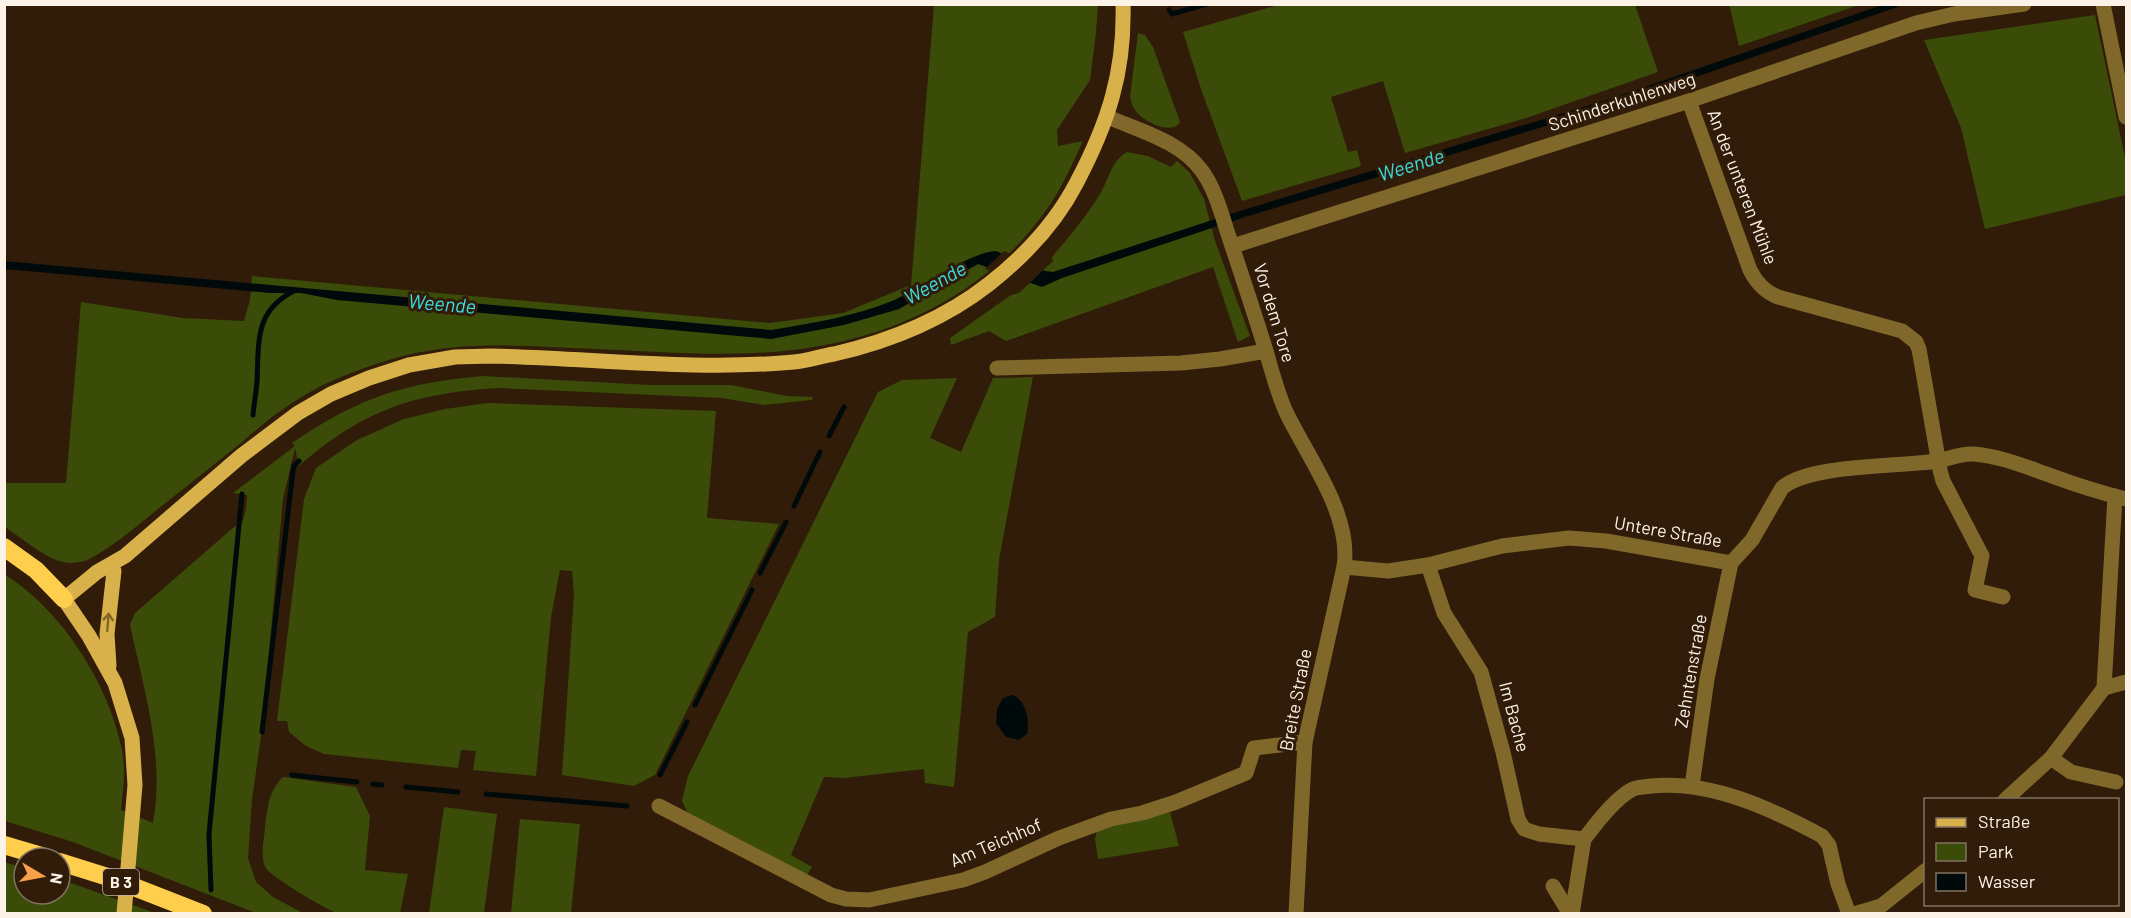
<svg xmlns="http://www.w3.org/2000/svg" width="2131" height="918" font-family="Barlow,sans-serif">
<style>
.green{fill:#3a4c08}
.water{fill:#000a0b}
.pier{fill:#301c08}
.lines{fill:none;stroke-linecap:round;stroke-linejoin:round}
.stream{stroke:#000a0b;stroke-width:5}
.minor{stroke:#80682b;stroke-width:15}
.major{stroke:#d9b14a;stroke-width:15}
.highway{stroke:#ffce4d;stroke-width:18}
.oneway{stroke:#846629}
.labels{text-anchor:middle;stroke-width:6;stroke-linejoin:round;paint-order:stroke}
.shield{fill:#301c08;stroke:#c0b2a5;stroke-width:1.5}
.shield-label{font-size:16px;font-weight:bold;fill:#fdf2e8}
.street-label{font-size:18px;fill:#fdf2e8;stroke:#301c08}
.water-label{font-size:20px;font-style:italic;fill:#3adce1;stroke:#301c08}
</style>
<rect width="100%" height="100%" fill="#301c08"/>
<g class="green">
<path d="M1282 4 1635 5 1658 72 1523 119 1405 153 1383 81 1331 97 1348 152 1357 150 1361 166 1242 201 1201 89 1183 32Z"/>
<path d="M1729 4H1859V5L1739 46Z"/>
<path d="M934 5H1098L1096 33 1090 80 1057 130 1058 146 1083 141C1075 158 1067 176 1058 192 1005 280 913 331 814 347 742 359 668 352 596 349 524 346 462 339 392 359 353 371 318 384 285 408 269 418 255 431 241 443 212 466 182 490 153 513 136 527 107 551 87 560 83 562 74 563 69 563 49 562 22 538 5 527L4 483H66L81 302 183 318 244 321 250 300 252 276 770 323 843 313 911 285Z"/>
<path d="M2095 15 2126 162V195L1985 229 1961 128 1924 40Z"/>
<path d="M1138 33 1145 35 1153 47 1180 122C1172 136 1142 121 1135 110 1132 106 1131 101 1130 97Z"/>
<path d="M1127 152 1148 156 1171 167 1177 161 1190 173 1204 199 1215 241 1250 336 1238 342 1213 267 1006 341 989 331 951 345 950 338 1011 295 1019 293 1053 261 1052 257C1069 237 1086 217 1100 194 1109 179 1111 161 1127 152Z"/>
<path d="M483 376 650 385H731L787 396 813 397 812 400 764 405 722 398 499 388C414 393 363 410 299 466L295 448 283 499 262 729 252 800 248 858 256 882 273 897 303 913H256L73 842 5 821 4 574C62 610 109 684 122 750 126 770 123 791 121 810L153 823C165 756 144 690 130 625L135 613 234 527 242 523 246 509 247 495 233 493 295 446 292 443C358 398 403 383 483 376Z"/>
<path d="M1033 377 999 560 995 617 968 632 954 787 925 783 924 769 844 778 824 777 791 855 812 867 807 875 688 814 682 801 688 776 878 392 902 380 957 378 930 438 961 452 993 378Z"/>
<path d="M488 403 716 411 707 518 779 524 655 775 634 786 562 775 574 594 572 571 560 570 551 617 536 776 473 770 476 751 461 750 458 768 324 754 306 746 289 732 287 721H277L304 499 316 468 357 440 404 419 445 409Z"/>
<path d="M283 777 356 787 370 816 365 870 408 874 400 913C381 914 360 916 340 914 330 912 271 877 266 868 260 858 264 839 265 828 267 809 269 790 283 777Z"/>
<path d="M444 807 497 814 484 913H429Z"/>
<path d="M1170 812 1179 846 1098 859 1095 839 1097 831 1107 827Z"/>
<path d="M520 819 580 824 571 913H511Z"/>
<path d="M4 862 24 868V894H60V879L155 913H5Z"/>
</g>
<g class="water">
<path d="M1882 5H1903L1615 105 1245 217 1062 278 1042 287 978 264 899 309 844 325 771 339 337 300 301 293H270L5 269 4 261 771 330C812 323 853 317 892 301 920 289 969 252 996 251L1045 271 1053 272 1243 210 1613 98Z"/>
<path d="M1012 695C1026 699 1030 722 1027 734L1019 740 1006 737 996 723 997 709 1003 698Z"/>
</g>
<path class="pier" d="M1004 251 1045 268 1028 285 985 269Z"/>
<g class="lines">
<g class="stream">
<path d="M1169 10 1172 14 1207 4"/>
<path d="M253 415C254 404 256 393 257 382 259 342 254 311 294 291"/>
<path d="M829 436 844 407"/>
<path d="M794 506 820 452"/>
<path d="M760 573 786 522"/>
<path d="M695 705 752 590"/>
<path d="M262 732 293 471 294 466 299 461"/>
<path d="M292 775 357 782"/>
<path d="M660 775 687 722"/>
<path d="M373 784 382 785"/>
<path d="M406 787 458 792"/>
<path d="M486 794 627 806"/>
<path d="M211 890 209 834 242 494"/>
</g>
<g class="minor">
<path d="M2103 4 2126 117"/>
<path d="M1689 101 1750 270C1756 282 1765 292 1778 297L1902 331 1916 342 1919 349 1940 470 1943 481 1982 556 1975 590 2003 597"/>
<path d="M1108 117C1140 131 1180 141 1202 171 1215 189 1221 212 1228 234 1241 273 1254 312 1266 351 1272 371 1277 392 1286 412 1308 458 1352 514 1344 567L1305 742 1296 914"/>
<path d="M1233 246 1689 101 1916 23 1954 14 2024 4"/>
<path d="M997 368 1181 363 1220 359 1266 351"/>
<path d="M1731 563 1752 540 1782 488C1808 464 1900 467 1937 461 1949 459 1961 453 1973 454 2001 456 2026 467 2052 476 2076 485 2102 493 2126 499"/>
<path d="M1428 565 1444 613 1481 672 1503 752 1518 819 1524 829 1539 834 1584 839 1572 914"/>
<path d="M1344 567 1388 571 1428 565 1502 546 1569 538 1606 541 1731 563"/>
<path d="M2104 688 2115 496"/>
<path d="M2051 758 2071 772 2116 782"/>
<path d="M1692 786 1707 679 1731 563"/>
<path d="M2005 800 2051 758 2104 688 2126 682"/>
<path d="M659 806 831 895 846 899 869 900 963 880 985 872 1059 838 1111 819 1142 813 1176 802 1246 773 1254 748 1305 742"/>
<path d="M1584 839C1596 824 1615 798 1633 789 1638 787 1645 787 1651 786 1710 780 1772 809 1822 836L1829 845 1838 884 1849 914"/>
<path d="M1553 886 1570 914"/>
<path d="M1854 914 1881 906 1926 870"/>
</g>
<g class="major">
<path d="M109 666 107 634 114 571"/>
<path d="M124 914 135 785 132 738 115 683 89 636 64 599 97 572 125 556 241 456 298 413 331 394 369 378 409 365 455 357 491 356C592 358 693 371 794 362 807 361 821 356 834 354 891 341 943 320 989 284 1026 255 1056 223 1077 182 1108 123 1125 72 1123 4"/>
</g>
<g class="highway">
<path d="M4 547 36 570 64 599"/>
<path d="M4 845 48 858"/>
<path d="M60 862 111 878 203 914"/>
</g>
</g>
<defs><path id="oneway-shaft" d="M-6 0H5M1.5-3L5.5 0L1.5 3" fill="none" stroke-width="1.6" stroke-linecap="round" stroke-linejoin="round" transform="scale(1.5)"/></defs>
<use class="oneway" href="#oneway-shaft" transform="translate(108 622) rotate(-85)"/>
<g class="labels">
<rect class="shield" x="103" y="869" width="36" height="26" rx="4.5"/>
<g class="shield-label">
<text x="121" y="888">B 3</text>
</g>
<g class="street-label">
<text transform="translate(1622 102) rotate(-18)" y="6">Schinderkuhlenweg</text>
<text transform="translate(1742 187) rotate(69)" y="6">An der unteren Mühle</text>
<text transform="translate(1274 313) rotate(73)" y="6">Vor dem Tore</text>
<text transform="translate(1668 532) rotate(10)" y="6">Untere Straße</text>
<text transform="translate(1691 671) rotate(-80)" y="6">Zehntenstraße</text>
<text transform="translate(1296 700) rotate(-79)" y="6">Breite Straße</text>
<text transform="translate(1514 717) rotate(75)" y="6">Im Bache</text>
<text transform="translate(996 843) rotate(-23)" y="6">Am Teichhof</text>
</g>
<g class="water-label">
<text transform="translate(1411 165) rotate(-17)" y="7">Weende</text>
<text transform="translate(935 283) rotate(-29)" y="7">Weende</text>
<text transform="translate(442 304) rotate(5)" y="7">Weende</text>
</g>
</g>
<rect width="2131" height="918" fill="none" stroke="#fdf2e8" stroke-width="12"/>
<rect x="1924" y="798" width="195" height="108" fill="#301c08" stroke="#827262" stroke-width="1.5"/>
<rect x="1936" y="818" width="30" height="9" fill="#d9b14a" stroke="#827262" stroke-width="1.5"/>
<text x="1978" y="828" font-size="18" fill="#fdf2e8">Straße</text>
<rect x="1936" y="843" width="30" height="18" fill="#3a4c08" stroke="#827262" stroke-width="1.5"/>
<text x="1978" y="858" font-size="18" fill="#fdf2e8">Park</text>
<rect x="1936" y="873" width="30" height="18" fill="#000a0b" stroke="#827262" stroke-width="1.5"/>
<text x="1978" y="888" font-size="18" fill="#fdf2e8">Wasser</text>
<g transform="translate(42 876) rotate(100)"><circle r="28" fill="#301c08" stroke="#827262" stroke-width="1.5"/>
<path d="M0-4.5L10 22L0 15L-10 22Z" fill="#f8a14a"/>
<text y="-9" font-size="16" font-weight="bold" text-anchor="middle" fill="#fdf2e8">N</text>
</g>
</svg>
